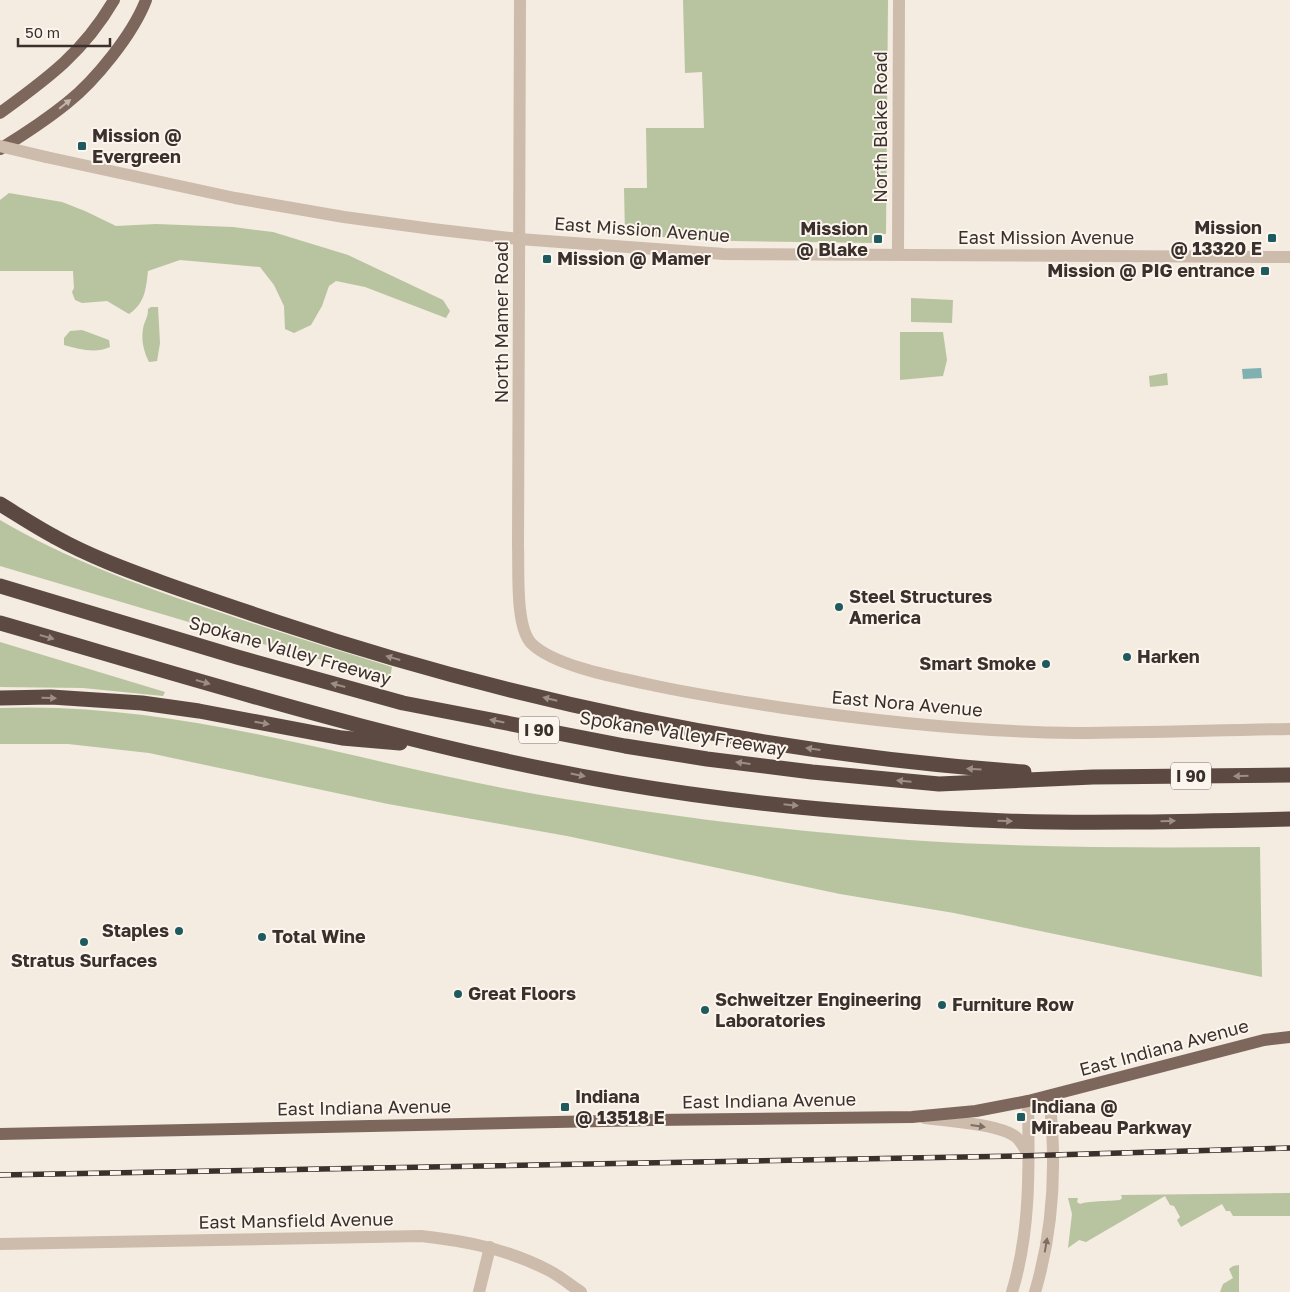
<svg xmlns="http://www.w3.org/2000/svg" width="1290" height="1292" font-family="'Golos Text',sans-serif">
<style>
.green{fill:#b8c4a0}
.water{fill:#7fb0b2}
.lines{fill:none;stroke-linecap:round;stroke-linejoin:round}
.minor{stroke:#cdbbac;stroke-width:12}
.major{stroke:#7d675c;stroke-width:12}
.highway{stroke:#5c4a42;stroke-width:15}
.rail-casing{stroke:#3b302b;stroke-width:5.5}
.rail{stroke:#fbf5ee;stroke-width:4;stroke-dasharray:11;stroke-linecap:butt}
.minor-bridge{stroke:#cdbbac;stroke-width:12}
.oneway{fill:#c2b5ac}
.oneway2{fill:#9c8e87}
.oneway3{fill:#7d6f65}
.poi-dot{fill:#1f5a5e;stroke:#fbf5ee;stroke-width:2}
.labels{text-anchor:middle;stroke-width:4;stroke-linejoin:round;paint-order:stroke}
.shield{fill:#fbf5ee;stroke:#756b66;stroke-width:1}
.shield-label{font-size:16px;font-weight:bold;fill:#3b302b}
.street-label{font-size:18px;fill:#3b302b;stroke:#fbf5ee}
.poi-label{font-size:18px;font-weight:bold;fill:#3b302b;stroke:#fbf5ee;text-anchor:start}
</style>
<rect width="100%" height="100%" fill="#f4ebe1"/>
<g class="green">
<path d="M683 0H888L886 234H882L881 240 877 243 734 241 625 235 624 188H647L646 128H704L702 72 685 73Z"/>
<path d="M9 193 62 202 85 211 116 226 156 224 233 227 273 232 348 255 443 300 450 311 446 318 365 287 336 281 329 286 322 306 311 325 294 333 285 329 284 306 274 285 260 267 180 260 148 271C146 289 145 303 129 314L107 301 82 303 75 300 72 292 74 288 73 271H0V200Z"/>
<path d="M911 298 953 300 952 323 911 322Z"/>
<path d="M151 307H158L160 343 157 361 149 362C144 352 141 341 143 329 144 321 148 319 148 309Z"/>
<path d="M82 330 109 340 110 347C95 354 79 349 64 345V338L70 331Z"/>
<path d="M900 332H943L947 360 943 376 900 380Z"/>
<path d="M1167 373 1168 385 1150 387 1149 376Z"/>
<path d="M0 520C65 558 135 584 207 608 268 629 330 648 392 667L390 678 273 647 0 566Z"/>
<path d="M0 642 165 692 163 696 83 688 0 687Z"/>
<path d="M0 708C183 701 357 763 535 794 658 815 784 831 909 840 1026 848 1143 848 1260 847L1262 977 954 913 840 894 567 836 388 804 149 753 68 744H0Z"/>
<path d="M1290 1193V1216H1233L1230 1211H1226L1222 1204 1181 1227 1177 1220 1180 1217 1174 1206 1170 1205 1165 1196 1086 1242 1079 1240 1068 1248 1072 1214 1068 1198H1078L1077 1202 1080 1204C1087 1201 1111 1201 1120 1200L1122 1198 1121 1195Z"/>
<path d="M1239 1265V1292H1220L1223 1284 1233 1278 1229 1269 1233 1266Z"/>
</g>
<path class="water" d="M1261 368 1262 378 1243 379 1242 369Z"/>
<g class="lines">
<g class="minor">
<path d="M520 0 518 546C519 570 515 628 532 644 555 666 615 677 647 684 692 694 738 701 784 708 881 722 978 732 1076 733 1147 733 1219 730 1290 729"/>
<path d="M46 157 235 198 344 217 432 229 519 239 724 254 1290 257"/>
<path d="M898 254 899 0"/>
<path d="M925 1118C947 1121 999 1124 1016 1137 1021 1141 1025 1149 1029 1156"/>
<path d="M0 1244 421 1236C466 1241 507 1249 548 1270 560 1276 570 1285 581 1292"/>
<path d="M479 1292 490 1247"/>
<path d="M1012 1292C1031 1230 1029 1165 1028 1101"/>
<path d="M1035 1292C1054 1228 1057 1163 1049 1096"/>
</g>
<g class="major">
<path d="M0 113C48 78 83 53 114 0"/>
<path d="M0 149C23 135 46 120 67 103 95 81 133 34 146 0"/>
<path d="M0 1134 652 1120 912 1117 976 1111 1028 1101 1264 1040 1290 1037"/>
</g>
<g class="highway">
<path d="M0 504C18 515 36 527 55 537 89 556 127 570 163 583 202 597 241 610 280 623 520 703 772 754 1024 772"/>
<path d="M0 586 237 657 403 703 625 746 707 759 812 772 939 784 1093 777 1290 775"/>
<path d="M0 623C205 682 409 747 619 783 747 805 877 816 1006 821 1101 824 1196 821 1290 819"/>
<path d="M0 698 51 697 142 703 199 711 342 738 400 743"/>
</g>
<g class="rail-casing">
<path id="rail" d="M0 1175 1019 1156 1290 1148"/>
</g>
<use href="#rail" class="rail"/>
<path class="minor-bridge" d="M0 146 46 157"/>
</g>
<defs><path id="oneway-solid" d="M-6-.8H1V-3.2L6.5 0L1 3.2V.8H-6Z" transform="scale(1.25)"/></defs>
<use class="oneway" href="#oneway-solid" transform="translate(65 104) rotate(-39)"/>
<g class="oneway2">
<use href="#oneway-solid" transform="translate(47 637) rotate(16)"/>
<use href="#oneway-solid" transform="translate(393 658) rotate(-164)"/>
<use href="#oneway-solid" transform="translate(203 682) rotate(16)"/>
<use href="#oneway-solid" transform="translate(338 685) rotate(-165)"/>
<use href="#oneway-solid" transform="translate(49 698) rotate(1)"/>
<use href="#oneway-solid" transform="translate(550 699) rotate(-166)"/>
<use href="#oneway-solid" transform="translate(497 721) rotate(-169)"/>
<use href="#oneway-solid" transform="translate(262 723) rotate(10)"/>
<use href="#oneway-solid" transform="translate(813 749) rotate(-172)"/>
<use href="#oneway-solid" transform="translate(743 763) rotate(-173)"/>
<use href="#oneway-solid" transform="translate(974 769) rotate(-176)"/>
<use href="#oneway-solid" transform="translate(578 775) rotate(11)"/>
<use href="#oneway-solid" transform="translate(1241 776) rotate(179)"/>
<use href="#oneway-solid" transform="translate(904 781) rotate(-175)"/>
<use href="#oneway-solid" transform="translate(791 805) rotate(6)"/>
<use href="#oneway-solid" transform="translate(1005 821) rotate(2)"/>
<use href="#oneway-solid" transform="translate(1168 821) rotate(-1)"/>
</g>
<g class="oneway3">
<use href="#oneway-solid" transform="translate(978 1126) rotate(8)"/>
<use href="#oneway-solid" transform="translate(1046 1245) rotate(-80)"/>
</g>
<g class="poi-dot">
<rect x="77" y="141" width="10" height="10" rx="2.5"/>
<rect x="1267" y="233" width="10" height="10" rx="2.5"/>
<rect x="873" y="234" width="10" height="10" rx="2.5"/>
<rect x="542" y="254" width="10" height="10" rx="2.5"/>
<rect x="1260" y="266" width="10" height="10" rx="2.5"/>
<circle cx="839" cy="607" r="5"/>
<circle cx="1127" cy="657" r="5"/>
<circle cx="1046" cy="664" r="5"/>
<circle cx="179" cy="931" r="5"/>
<circle cx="262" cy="937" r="5"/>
<circle cx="84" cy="942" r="5"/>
<circle cx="458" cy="994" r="5"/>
<circle cx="942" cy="1005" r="5"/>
<circle cx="705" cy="1010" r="5"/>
<rect x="560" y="1102" width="10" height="10" rx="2.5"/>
<rect x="1016" y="1112" width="10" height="10" rx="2.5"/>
</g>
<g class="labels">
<g class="shield">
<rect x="519" y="716.5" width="40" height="27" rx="4"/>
<rect x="1171" y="762.5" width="40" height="27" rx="4"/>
</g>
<g class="shield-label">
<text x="539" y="736">I 90</text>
<text x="1191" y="782">I 90</text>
</g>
<g class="street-label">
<text transform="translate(881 127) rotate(-90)" y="6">North Blake Road</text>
<text transform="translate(642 230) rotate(4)" y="6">East Mission Avenue</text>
<text x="1046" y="244">East Mission Avenue</text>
<text transform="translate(502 322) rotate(-90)" y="6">North Mamer Road</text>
<text transform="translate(290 651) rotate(16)" y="6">Spokane Valley Freeway</text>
<text transform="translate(907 704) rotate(5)" y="6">East Nora Avenue</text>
<text transform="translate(683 734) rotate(9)" y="6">Spokane Valley Freeway</text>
<text transform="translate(1164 1048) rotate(-15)" y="6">East Indiana Avenue</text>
<text transform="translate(769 1101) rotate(-1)" y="6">East Indiana Avenue</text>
<text transform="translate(364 1108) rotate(-1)" y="6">East Indiana Avenue</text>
<text transform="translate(296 1221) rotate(-1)" y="6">East Mansfield Avenue</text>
</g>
<g class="poi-label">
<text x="92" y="142">Mission @<tspan x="92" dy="21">Evergreen</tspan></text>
<text x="1262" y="234" text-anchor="end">Mission<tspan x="1262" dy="21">@ 13320 E</tspan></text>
<text x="868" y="235" text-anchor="end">Mission<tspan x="868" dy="21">@ Blake</tspan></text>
<text x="557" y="265">Mission @ Mamer</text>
<text x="1255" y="277" text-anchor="end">Mission @ PIG entrance</text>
<text x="849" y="603">Steel Structures<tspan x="849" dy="21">America</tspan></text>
<text x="1137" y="663">Harken</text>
<text x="1036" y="670" text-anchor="end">Smart Smoke</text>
<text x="169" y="937" text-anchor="end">Staples</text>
<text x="272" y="943">Total Wine</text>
<text x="84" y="967" text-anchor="middle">Stratus Surfaces</text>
<text x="468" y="1000">Great Floors</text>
<text x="715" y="1006">Schweitzer Engineering<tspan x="715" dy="21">Laboratories</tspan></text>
<text x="952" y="1011">Furniture Row</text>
<text x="575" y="1103">Indiana<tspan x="575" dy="21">@ 13518 E</tspan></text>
<text x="1031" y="1113">Indiana @<tspan x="1031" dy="21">Mirabeau Parkway</tspan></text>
</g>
</g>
<path d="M18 38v8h92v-8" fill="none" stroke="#3b302b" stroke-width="2.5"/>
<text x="25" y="38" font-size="15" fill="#3b302b" stroke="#fbf5ee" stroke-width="4" paint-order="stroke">50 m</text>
</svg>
